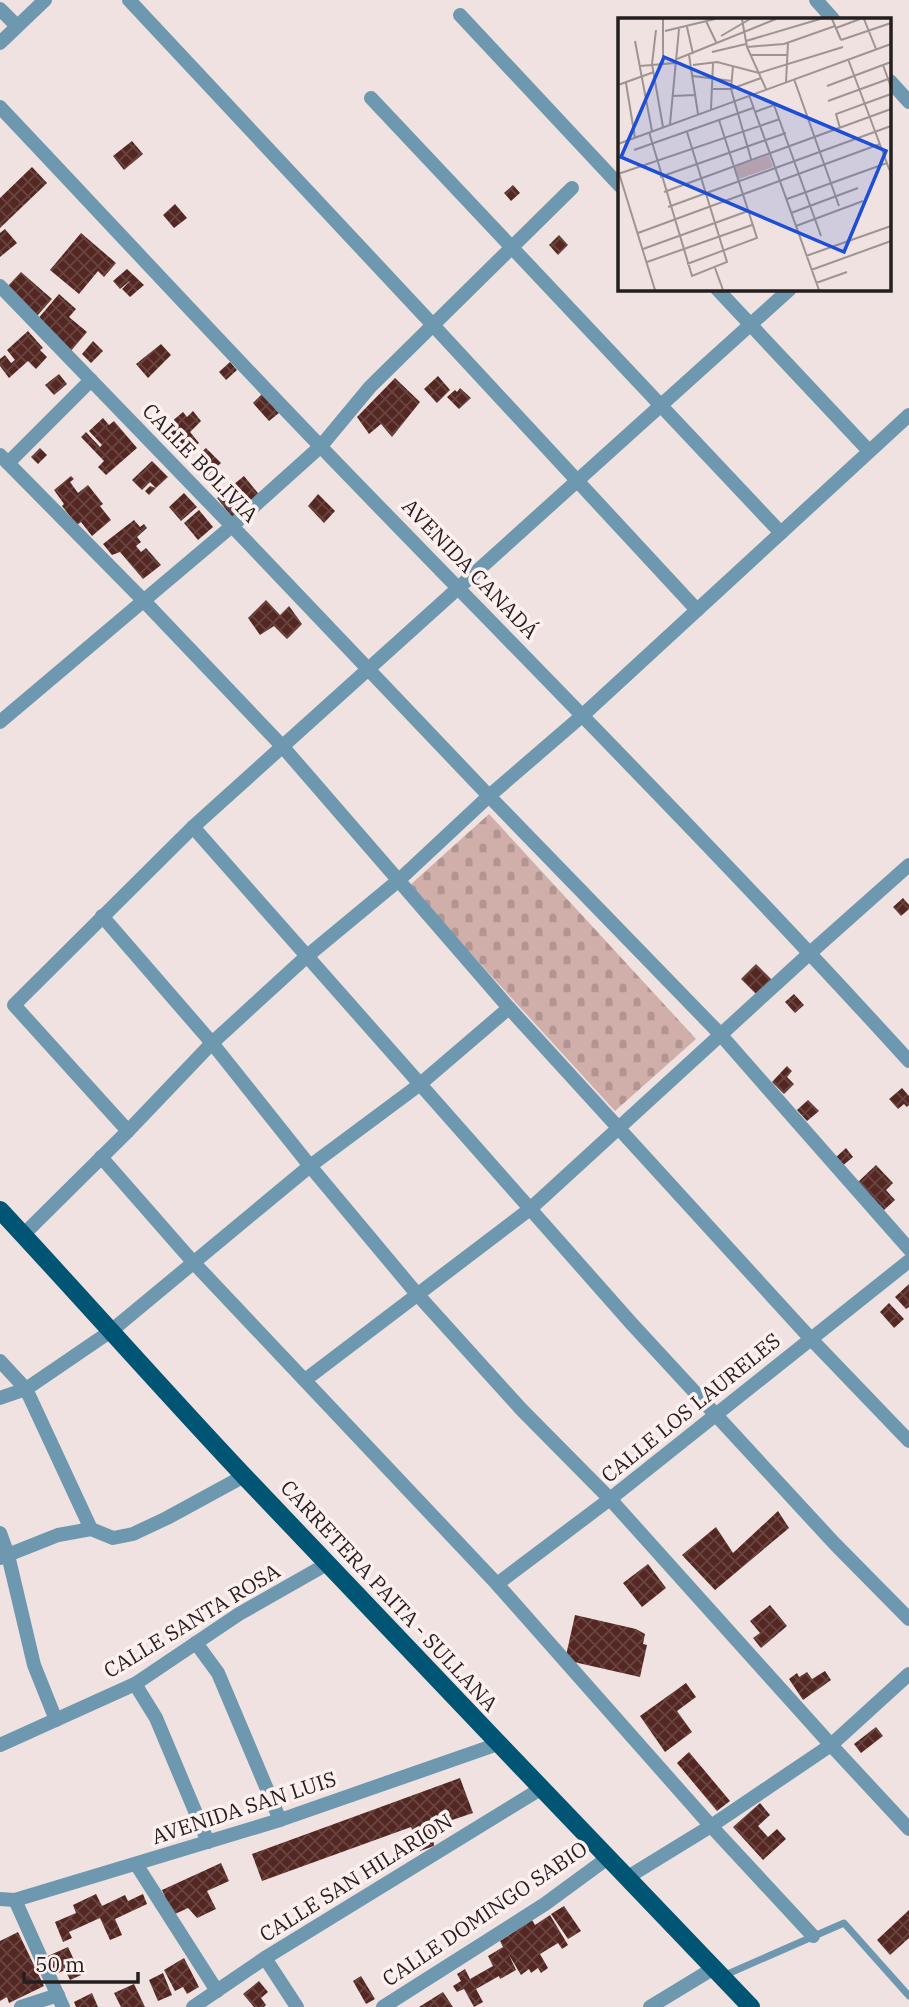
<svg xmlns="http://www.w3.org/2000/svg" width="909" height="2007" font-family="'IBM Plex Serif',serif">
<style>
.cemetery{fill:url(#cemetery-stones)}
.building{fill:url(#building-cross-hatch)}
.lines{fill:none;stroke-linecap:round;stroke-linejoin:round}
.service{stroke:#6e98af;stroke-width:7}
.minor{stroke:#6e98af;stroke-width:14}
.primary{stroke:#005574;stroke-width:18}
.labels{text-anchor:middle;stroke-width:7;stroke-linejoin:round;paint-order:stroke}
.street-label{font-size:21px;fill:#241f1f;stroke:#fdf0ee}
.inset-road{fill:none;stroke:#9e9493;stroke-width:2}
.view{fill:#1d4ed8;fill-opacity:0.15;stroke:#1d4ed8;stroke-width:3.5}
.inset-edge{fill:none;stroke:#241f1f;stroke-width:3.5}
</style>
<defs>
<pattern id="cemetery-stones" width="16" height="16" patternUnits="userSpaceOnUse" patternTransform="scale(1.75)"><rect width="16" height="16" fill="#d0aea9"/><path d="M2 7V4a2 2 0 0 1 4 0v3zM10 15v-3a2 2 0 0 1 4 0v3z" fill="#b29591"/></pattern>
<pattern id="building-cross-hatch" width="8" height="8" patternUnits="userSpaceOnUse" patternTransform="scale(1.75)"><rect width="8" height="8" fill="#542722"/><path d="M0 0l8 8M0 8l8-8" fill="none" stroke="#694541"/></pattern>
</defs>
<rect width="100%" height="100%" fill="#f0e2e0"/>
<path class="cemetery" d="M489 814 696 1039 615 1111 409 886Z"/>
<g class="building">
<path d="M132 141 143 154 124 170 113 156Z"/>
<path d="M32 167 47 183 0 228V198Z"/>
<path d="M513 185 520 193 511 201 504 193Z"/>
<path d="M175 204 187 218 174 228 163 215Z"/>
<path d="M5 229 17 243 0 257V233Z"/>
<path d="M81 233 116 263 104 277 98 271 79 294 50 270Z"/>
<path d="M559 235 568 245 558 255 549 245Z"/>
<path d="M127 269 144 285 130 297 122 289 131 280 120 289 113 281Z"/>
<path d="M21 272 52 299 37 316 6 288Z"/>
<path d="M59 294 76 309 69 317 87 332 70 352 36 321Z"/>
<path d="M28 331 43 348 40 350 47 357 36 369 28 361 9 378 0 366V359L5 355 11 363 15 360 7 350Z"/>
<path d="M93 341 103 351 91 363 82 354Z"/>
<path d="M161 344 171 355 148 378 136 364Z"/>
<path d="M230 362 237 370 226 380 219 372Z"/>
<path d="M59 374 67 384 54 395 45 385Z"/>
<path d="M438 376 450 390 437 403 424 389Z"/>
<path d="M395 378 420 402 392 437 381 424 369 434 357 417Z"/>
<path d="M460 388 471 398 459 409 447 397 455 390 457 392Z"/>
<path d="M262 394 279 413 269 421 253 403Z"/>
<path d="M193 411 201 421 190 432 199 443 186 453 177 442 174 446 164 435 168 433 164 428 183 412 187 417Z"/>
<path d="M103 418 109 425 114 421 137 448 106 475 98 467 104 461 81 437 86 432 100 447 102 445 89 431Z"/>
<path d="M40 448 47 455 38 464 31 457Z"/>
<path d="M206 448 221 463 207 476 197 465 198 461 195 458Z"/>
<path d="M152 461 168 477 156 488 149 495 145 491 150 486 156 488 150 482 142 490 132 480Z"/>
<path d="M71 476 74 479 70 482 78 493 88 485 103 504 100 506 111 520 92 536 81 522 77 525 62 506 64 504 54 490Z"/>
<path d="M244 476 262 498 235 521 217 498Z"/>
<path d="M184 493 197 507 181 521 169 507Z"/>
<path d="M318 494 335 511 324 523 308 506Z"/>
<path d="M199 510 213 527 198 540 184 523Z"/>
<path d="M134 520 140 527 144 524 147 528 137 537 141 542 136 546 141 552 146 548 161 565 143 579 120 552 112 555 103 544Z"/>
<path d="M266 600 280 615 289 606 302 624 287 639 274 626 260 635 248 618Z"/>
<path d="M903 898 909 905V909L901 916 893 907Z"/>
<path d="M756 964 774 982 759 997 741 979Z"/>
<path d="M794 994 804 1005 795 1013 785 1002Z"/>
<path d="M787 1066 792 1071 787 1077 794 1084 784 1094 772 1082Z"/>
<path d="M902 1088 909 1096V1105L907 1107 904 1104 898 1109 889 1099Z"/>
<path d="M808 1100 819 1111 807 1121 797 1110Z"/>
<path d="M846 1148 853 1157 841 1167 834 1159Z"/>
<path d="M876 1165 893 1183 886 1190 895 1200 884 1210 858 1182Z"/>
<path d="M909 1284V1307L906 1309 895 1297Z"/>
<path d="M889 1303 904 1319 894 1328 880 1312Z"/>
<path d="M778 1511 789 1528 715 1590 682 1555 716 1527 733 1553Z"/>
<path d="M648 1564 666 1588 642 1607 623 1583Z"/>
<path d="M770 1605 787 1626 761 1648 753 1638 760 1633 750 1621Z"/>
<path d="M575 1615 636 1629 645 1634 643 1644 647 1645 640 1677 565 1660Z"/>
<path d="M825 1671 831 1680 803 1700 789 1679 797 1673 799 1677 807 1672 812 1679Z"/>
<path d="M686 1683 696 1697 677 1711 692 1732 665 1752 640 1716Z"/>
<path d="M876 1727 883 1736 861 1753 854 1744Z"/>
<path d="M689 1752 730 1801 717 1811 677 1763Z"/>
<path d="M460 1778 473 1813 446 1822 449 1829 433 1835 434 1846 420 1851 411 1827 262 1881 252 1854Z"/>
<path d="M760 1803 770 1815 758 1826 768 1837 777 1829 786 1839 763 1860 733 1827Z"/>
<path d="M221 1863 229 1881 207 1891 216 1909 197 1918 188 1908 173 1915 162 1890Z"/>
<path d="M96 1894 102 1906 125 1895 128 1901 143 1894 147 1904 115 1919 122 1935 110 1940 100 1918 69 1932 72 1938 63 1942 55 1922 76 1913 73 1905Z"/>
<path d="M564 1906 581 1931 568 1939 551 1914Z"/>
<path d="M909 1910V1938L890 1955 877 1940Z"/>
<path d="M550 1915 568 1945 562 1949 558 1943 540 1954 548 1968 541 1973 538 1968 531 1973 529 1969 521 1975 509 1955 516 1970 500 1979 499 1976 476 1989 483 2002 474 2007 464 1989 457 1992 453 1986 461 1981 457 1974 465 1969 470 1979 493 1966 488 1956 503 1947 500 1941 532 1920 535 1925Z"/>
<path d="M18 1932 44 1986 9 2003 7 1997 0 2001V1941Z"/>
<path d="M68 1947 81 1975 70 1980 65 1970 56 1974 48 1956Z"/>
<path d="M184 1958 199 1987 187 1994 183 1987 175 1991 164 1970Z"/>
<path d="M163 1973 172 1995 158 2001 149 1980Z"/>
<path d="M361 1976 375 1999 366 2004 353 1981Z"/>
<path d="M259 1981 268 1992 261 1998 266 2005 264 2007H254L243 1994Z"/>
<path d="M134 1984 145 2007H121L114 1993Z"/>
<path d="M443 1992 453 2007H419Z"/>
<path d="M92 1993 98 2007H76L74 2002Z"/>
</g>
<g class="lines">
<path class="service" d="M723 1976 844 1923 909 1996"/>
<g class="minor">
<path d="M129 0 432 324 697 610"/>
<path d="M816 0 833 19"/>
<path d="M0 9 17 26"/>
<path d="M460 15 620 186"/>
<path d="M0 43 45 0"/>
<path d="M890 81 909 102"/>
<path d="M371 98 781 533"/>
<path d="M0 107C108 221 214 336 323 449 519 652 719 852 909 1061"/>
<path d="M0 286 232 526 489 796 720 1034 909 1249"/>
<path d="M717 289 869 451"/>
<path d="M0 455 143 600 283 747 509 1008 811 1339 909 1441"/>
<path d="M8 463 91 380"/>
<path d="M0 722 232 526 321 446 370 387 572 188"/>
<path d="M193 827 631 1323 834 1543 909 1619"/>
<path d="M102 916 212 1043 310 1166 417 1294 521 1409 610 1499 831 1745 909 1829"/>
<path d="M128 1131 14 1005 193 827 790 289"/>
<path d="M101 1157 193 1262 497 1584 711 1826 813 1936"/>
<path d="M23 1235 128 1131 212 1043 306 957 399 880 489 796 583 715 909 415"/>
<path d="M0 1361 26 1389 91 1529"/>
<path d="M305 1380 530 1209 810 953 909 865"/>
<path d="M0 1398 26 1389 111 1331 310 1166 419 1085 509 1008"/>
<path d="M0 1533 8 1555 34 1665 56 1720"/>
<path d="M0 1558 58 1535 91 1529 113 1538 133 1534 167 1518 244 1476"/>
<path d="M497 1584 610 1499 909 1261"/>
<path d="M196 1643 218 1673 280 1820"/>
<path d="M135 1684 156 1718 208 1842"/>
<path d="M0 1745 135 1684 239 1614 327 1564"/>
<path d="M136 1864 217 1991"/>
<path d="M628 1877 711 1826 831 1745 909 1674"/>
<path d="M0 1899 15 1900 280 1820 498 1744"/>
<path d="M15 1900 63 2007"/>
<path d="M265 1958 297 2007"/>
<path d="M21 2007 58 1995"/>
<path d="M193 2007 265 1958 542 1788"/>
<path d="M383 2007 545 1904 609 1857"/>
<path d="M650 2007 714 1968"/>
</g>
<path class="primary" d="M0 1210C83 1299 163 1390 246 1478 413 1655 583 1831 751 2007"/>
</g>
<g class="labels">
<g class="street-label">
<text transform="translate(200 463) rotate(46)" y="7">CALLE BOLIVIA</text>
<text transform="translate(470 569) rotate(46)" y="7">AVENIDA CANADÁ</text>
<text transform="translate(691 1408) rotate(-39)" y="7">CALLE LOS LAURELES</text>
<text transform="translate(389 1596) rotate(47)" y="7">CARRETERA PAITA - SULLANA</text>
<text transform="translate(192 1621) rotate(-31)" y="7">CALLE SANTA ROSA</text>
<text transform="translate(244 1808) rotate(-18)" y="7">AVENIDA SAN LUIS</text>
<text transform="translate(356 1878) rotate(-32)" y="7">CALLE SAN HILARION</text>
<text transform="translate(485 1914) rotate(-34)" y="7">CALLE DOMINGO SABIO</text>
</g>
</g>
<g transform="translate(618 18)">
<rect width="273" height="273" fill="#f0e2e0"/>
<path d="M151 137 155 149 121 161 116 149Z" fill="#d0aea9"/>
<path class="inset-road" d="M124 1 129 29 148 71M214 1 223 22M246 1 258 31M88 3 98 24M69 9 75 36M218 10 242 1M38 12 34 46 45 109M47 13 97 1M103 18 132 1M223 22 273 5M17 23 34 113M128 23 202 1M129 29 166 26 217 8M94 34 128 26M71 37 80 96M132 37H169M59 41 158 1M230 41 273 156M45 46V1M75 47 99 44 141 55 225 29M265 47 273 69M22 48 57 45M115 48 113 71 133 141M75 58 114 63M176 61 221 188M168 64 170 25M8 65 17 120M0 67 36 54M209 68 273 44M95 71H113L143 60M131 77 201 272M54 78 77 77M210 83 273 60M93 91 95 45M137 94 156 87 203 218M52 106 61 11M222 110 218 96 273 76M31 114 74 258 109 244 69 114M0 126 273 26M16 132 135 90M0 152 37 272M0 156 162 101M42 159 168 115M46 174 273 91M169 181 269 145M50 189 273 108M173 195 240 170M178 208 245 183M20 215 262 126M25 231 130 193M188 238 273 208M29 244 134 207M69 246 139 220 101 102M97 250 105 272M193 252 273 223M198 265 229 254"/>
<path class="view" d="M46 39 268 133 226 234 3 139Z"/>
<rect width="273" height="273" class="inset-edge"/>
</g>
<path d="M24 1972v10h114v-10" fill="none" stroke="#241f1f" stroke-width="3.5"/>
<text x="35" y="1972" font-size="21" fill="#241f1f" stroke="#fdf0ee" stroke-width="5" paint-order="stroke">50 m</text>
</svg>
